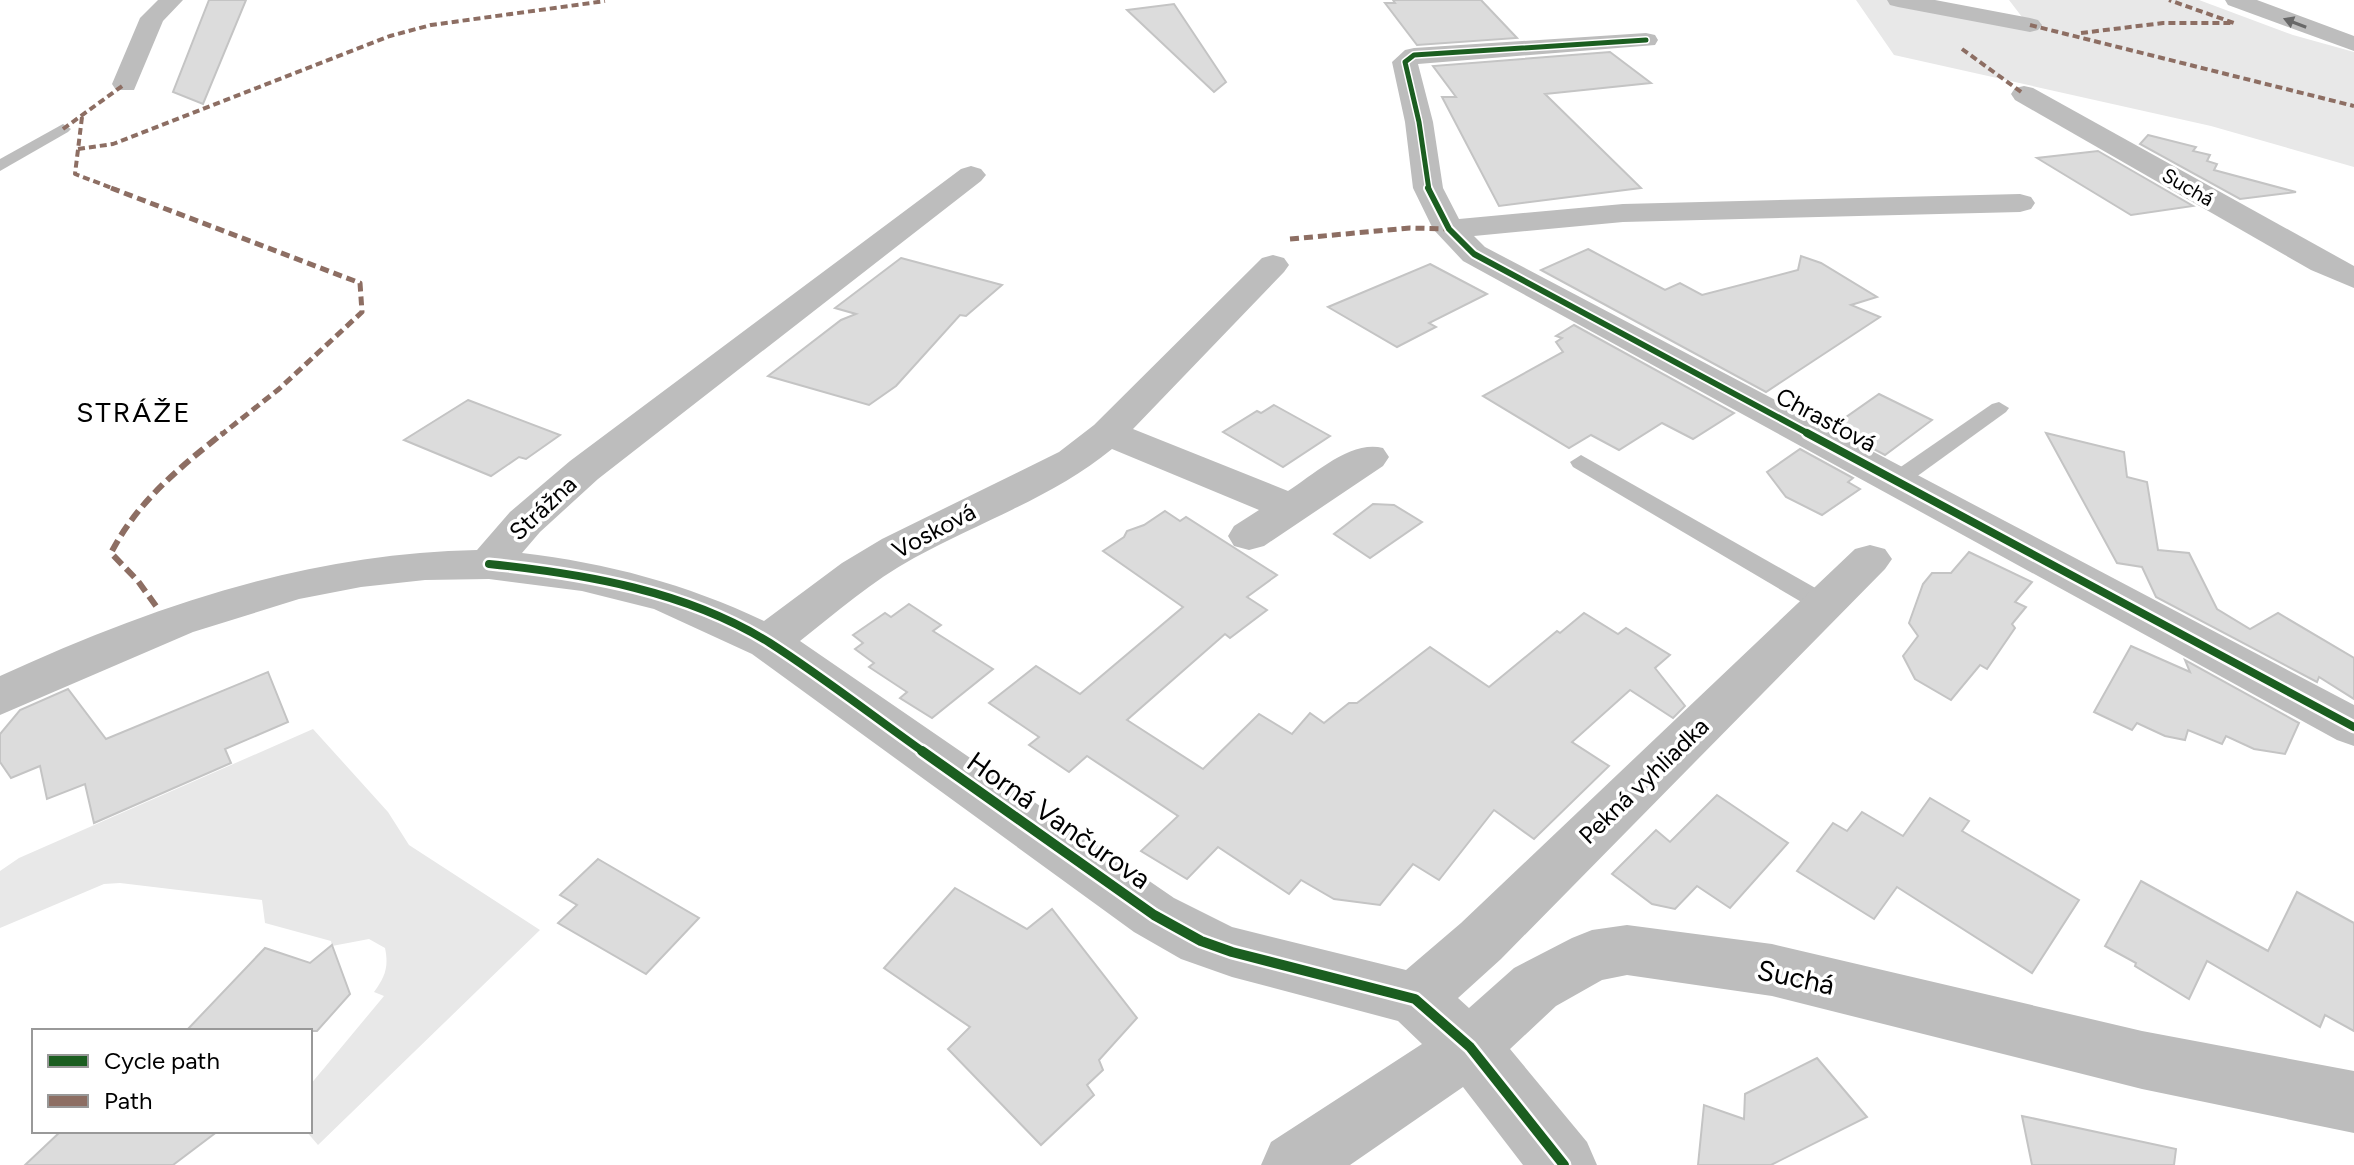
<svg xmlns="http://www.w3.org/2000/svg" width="2354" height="1165" font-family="Figtree,sans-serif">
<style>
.green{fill:#e8e8e8}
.building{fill:#dcdcdc;stroke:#c4c4c4;stroke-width:2}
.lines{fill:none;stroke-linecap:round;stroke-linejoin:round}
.service{fill:#bdbdbd;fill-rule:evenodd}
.minor{fill:#bdbdbd;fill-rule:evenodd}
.quiet-far2{stroke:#8d6e63;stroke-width:4;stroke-dasharray:7 4;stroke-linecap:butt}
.quiet-far1{stroke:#8d6e63;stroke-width:5;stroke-dasharray:9 5;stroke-linecap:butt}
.quiet{stroke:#8d6e63;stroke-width:6;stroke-dasharray:12 6;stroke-linecap:butt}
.cycleway-far3-casing{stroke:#fff;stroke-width:8}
.cycleway-far2-casing{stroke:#fff;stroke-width:10}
.cycleway-far1-casing{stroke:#fff;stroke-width:13}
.cycleway-casing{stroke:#fff;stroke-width:15}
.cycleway-far3{stroke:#1b5e20;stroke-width:5}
.cycleway-far2{stroke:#1b5e20;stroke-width:6}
.cycleway-far1{stroke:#1b5e20;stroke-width:8}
.cycleway{stroke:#1b5e20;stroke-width:10}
.oneway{fill:#686868}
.labels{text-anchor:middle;stroke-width:7;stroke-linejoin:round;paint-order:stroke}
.far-street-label{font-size:20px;fill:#000;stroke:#fff}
.street-label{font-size:24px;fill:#000;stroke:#fff}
.quarter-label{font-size:28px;letter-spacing:2px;fill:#000;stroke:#fff}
.near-street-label{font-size:28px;fill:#000;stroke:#fff}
</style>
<rect width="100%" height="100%" fill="#fff"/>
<g class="green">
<path d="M1856 0H1887L2022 17 2009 0H2199L2293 35 2354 52V167L2211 126 1894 55Z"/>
<path d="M313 729 388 812 409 845 540 930 318 1145 306 1131H310V1085L384 996 374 992C385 977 389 967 385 948L369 939 332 946 331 941 265 923 262 900 120 883 104 884 0 928V871L19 858Z"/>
</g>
<g class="building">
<path d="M209 0H246L203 104 173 92Z"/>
<path d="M1393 0H1481L1517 38 1417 45 1385 3H1395Z"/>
<path d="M1174 4 1226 82 1214 92 1127 10Z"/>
<path d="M1610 52 1651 83 1545 94 1641 188 1499 206 1442 97H1456L1433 66Z"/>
<path d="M2148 135 2196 147 2193 151 2210 155 2207 161 2217 164 2214 170 2296 192 2240 199 2140 144Z"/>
<path d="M2098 151 2193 206 2131 215 2037 158Z"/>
<path d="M1588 249 1665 290 1680 283 1702 295 1798 270 1801 256 1821 263 1877 297 1851 305 1880 317 1766 392 1541 270Z"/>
<path d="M901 258 1002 285 966 316 960 315 896 386 869 405 768 376 841 320 856 314 835 308Z"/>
<path d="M1430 264 1487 294 1429 323 1436 327 1397 347 1328 307Z"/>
<path d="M1574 325 1734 413 1693 439 1662 423 1619 450 1591 435 1569 448 1483 396 1563 352 1556 342 1562 338 1556 336Z"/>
<path d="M1879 394 1932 420 1885 455 1832 427Z"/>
<path d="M468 400 560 435 526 459 519 457 491 476 404 440Z"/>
<path d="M1274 405 1330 436 1283 467 1223 432 1257 411 1261 413Z"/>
<path d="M2046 433 2124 452 2127 477 2147 482 2158 550 2189 553 2217 609 2250 629 2278 613 2354 658V699L2319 677 2317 682 2156 597 2142 567 2117 563Z"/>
<path d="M1800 449 1853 478 1848 482 1860 489 1822 515 1786 497 1767 472Z"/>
<path d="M1373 504 1394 505 1422 522 1370 558 1334 534Z"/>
<path d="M1165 511 1180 521 1186 517 1277 575 1247 597 1267 610 1230 638 1225 634 1127 720 1203 769 1259 714 1292 734 1310 713 1324 723 1349 703H1357L1430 647 1489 687 1557 631 1560 633 1584 613 1618 634 1626 628 1670 655 1655 668 1685 706 1673 718 1630 690 1572 742 1609 766 1534 839 1494 810 1439 880 1413 864 1380 905 1334 899 1301 880 1289 894 1218 847 1187 879 1141 851 1178 816 1087 756 1069 772 1029 745 1039 737 989 703 1036 666 1080 694 1183 607 1103 551 1124 537 1127 531 1144 525Z"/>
<path d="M1969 552 2032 582 2015 602 2026 607 2012 624 2015 628 1987 669 1980 665 1951 700 1915 679 1903 656 1918 636 1909 623 1923 584 1932 573H1951Z"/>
<path d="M909 604 941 625 933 631 993 669 932 718 900 698 907 692 869 667 874 663 855 649 863 643 853 635 885 613 891 617Z"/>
<path d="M2131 646 2190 672 2185 660 2299 723 2285 754 2254 749 2226 736 2222 744 2188 730 2185 740 2165 736 2137 723 2132 730 2094 712Z"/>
<path d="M268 672 288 722 225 749 231 763 94 823 85 784 47 799 40 766 11 778 0 762V734L20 710 68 689 106 739Z"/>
<path d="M1717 795 1788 843 1730 908 1697 886 1675 909 1652 904 1612 874 1656 830 1670 842Z"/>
<path d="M1930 798 1969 821 1962 831 2079 900 2032 973 1897 887 1874 919 1797 871 1833 823 1847 831 1862 812 1903 836Z"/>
<path d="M598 859 699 918 646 974 558 923 577 905 560 895Z"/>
<path d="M2141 881 2268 951 2297 892 2354 923V1031L2325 1015 2320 1027 2207 961 2189 999 2135 966 2136 963 2105 946Z"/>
<path d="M955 888 1027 929 1052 909 1137 1018 1099 1060 1103 1070 1087 1085 1094 1095 1041 1145 948 1049 970 1027 884 968Z"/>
<path d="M332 945 350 994 317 1031H186L265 948 310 963Z"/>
<path d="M1817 1058 1867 1117 1771 1165H1698L1704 1105 1744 1119 1745 1094Z"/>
<path d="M2022 1116 2176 1149 2174 1165H2032Z"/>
<path d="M61 1131H218L173 1165H25Z"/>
</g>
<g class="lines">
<g class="service">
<path d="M63 124 71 129 68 132 0 171V159Z"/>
<path d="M1999 402 2009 408 2006 412 1905 485H1889L1886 480 1889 475 1992 404Z"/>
<path d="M1581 455 1833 598 1836 604 1833 610 1824 612 1815 610 1573 467 1570 462Z"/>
</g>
<g class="minor">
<path d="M158 0H183L163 21 134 90H116L112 84 140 18Z"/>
<path d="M1887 0H1935L2030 18 2038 20 2042 25 2038 30 2030 32 1898 7 1890 5Z"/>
<path d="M2225 0H2257L2354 36V51L2228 5Z"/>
<path d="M1646 33 1655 35 1658 40 1655 45 1418 64 1433 122 1443 188 1459 219 1623 204 2020 194 2031 197 2035 203 2031 209 2020 212 1623 222 1474 236 1485 247 2354 705V746L2337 740 1463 261 1433 229 1413 188 1405 122 1392 62 1405 50 1414 48Z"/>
<path d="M2024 86 2033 88 2354 266V288L2311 270 2015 100 2011 94 2015 88Z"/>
<path d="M971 166 981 169 986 175 981 181 598 479 540 532 522 553C607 563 686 584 764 621L842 563 882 539 1059 452 1094 425 1262 258 1273 255 1284 258 1289 265 1284 272 1133 429 1288 491C1315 474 1350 440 1383 448L1389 457 1383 466 1264 546 1249 550 1234 546 1228 536 1234 526 1259 510 1112 449C1055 496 980 522 914 558 872 581 837 612 800 641L1174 898 1232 927 1406 970 1461 923 1855 549 1870 545 1885 549 1892 559 1885 569 1501 959 1458 998 1469 1008 1514 968 1572 938 1592 930 1627 925 1772 944 2142 1031 2354 1071V1133L2142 1089 1772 996 1627 975 1602 980 1556 1006 1510 1049 1587 1142 1597 1165H1523L1463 1087 1350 1165H1261L1271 1142 1422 1044 1398 1021 1232 977 1181 959 1134 932 752 654 654 609 582 591 489 579 425 580 361 587 299 599 193 632 0 715V676C152 606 308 553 477 550L510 512 570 461 961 169Z"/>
</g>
<g class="quiet-far2">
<path d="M2030 25 2354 106"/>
<path d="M2081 33 2163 23H2234L2169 0"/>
<path d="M1962 49 2024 94"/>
<path d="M82 117 75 174 117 190"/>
<path d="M63 129 125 84"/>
<path d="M78 149 113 144 390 36 431 25 605 1"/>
</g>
<g class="quiet-far1">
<path d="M111 188 360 283 362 312 279 389 221 435"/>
<path d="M1290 239 1410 228 1449 229"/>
</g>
<path class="quiet" d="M156 606 138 581 111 553C137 502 179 468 223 433"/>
<g class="cycleway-far3-casing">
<path id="cycleway-far3" d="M1429 190 1419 122 1405 62 1414 55 1646 40"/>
</g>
<g class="cycleway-far2-casing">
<path id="cycleway-far2" d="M1428 188 1449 229 1474 254 1811 435"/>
</g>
<g class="cycleway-far1-casing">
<g id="cycleway-far1">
<path d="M1807 433 2354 727"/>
<path d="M489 564C585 574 687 591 770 643 823 677 874 717 925 753"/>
</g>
</g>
<g class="cycleway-casing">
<path id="cycleway" d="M922 751 1154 915 1201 941 1232 952 1415 999 1470 1047 1564 1165"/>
</g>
<use href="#cycleway-far3" class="cycleway-far3"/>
<use href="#cycleway-far2" class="cycleway-far2"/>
<use href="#cycleway-far1" class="cycleway-far1"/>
<use href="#cycleway" class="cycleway"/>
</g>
<defs><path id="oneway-solid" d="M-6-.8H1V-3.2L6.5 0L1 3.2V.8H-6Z" transform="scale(2)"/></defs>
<use class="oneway" href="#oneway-solid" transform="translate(2295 23) rotate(-159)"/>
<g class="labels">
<g class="far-street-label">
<text transform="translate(2188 187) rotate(30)" y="7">Suchá</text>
</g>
<g class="street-label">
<text transform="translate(1826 420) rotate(28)" y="8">Chrasťová</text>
<text transform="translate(543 508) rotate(-43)" y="8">Strážna</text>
<text transform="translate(934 531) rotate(-28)" y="8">Vosková</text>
<text transform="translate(1644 781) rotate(-44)" y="8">Pekná vyhliadka</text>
</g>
<g class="quarter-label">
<text x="134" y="422">STRÁŽE</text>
</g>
<g class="near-street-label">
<text transform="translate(1059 820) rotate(35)" y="10">Horná Vančurova</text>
<text transform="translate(1796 977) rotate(12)" y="10">Suchá</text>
</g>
</g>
<rect x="32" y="1029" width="280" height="104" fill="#ffffff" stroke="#999999" stroke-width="2"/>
<rect x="48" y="1055" width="40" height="12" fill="#1b5e20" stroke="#999999" stroke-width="2"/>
<text x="104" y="1069" font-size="24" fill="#000000">Cycle path</text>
<rect x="48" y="1095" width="40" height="12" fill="#8d6e63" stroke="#999999" stroke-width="2"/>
<text x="104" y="1109" font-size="24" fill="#000000">Path</text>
</svg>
